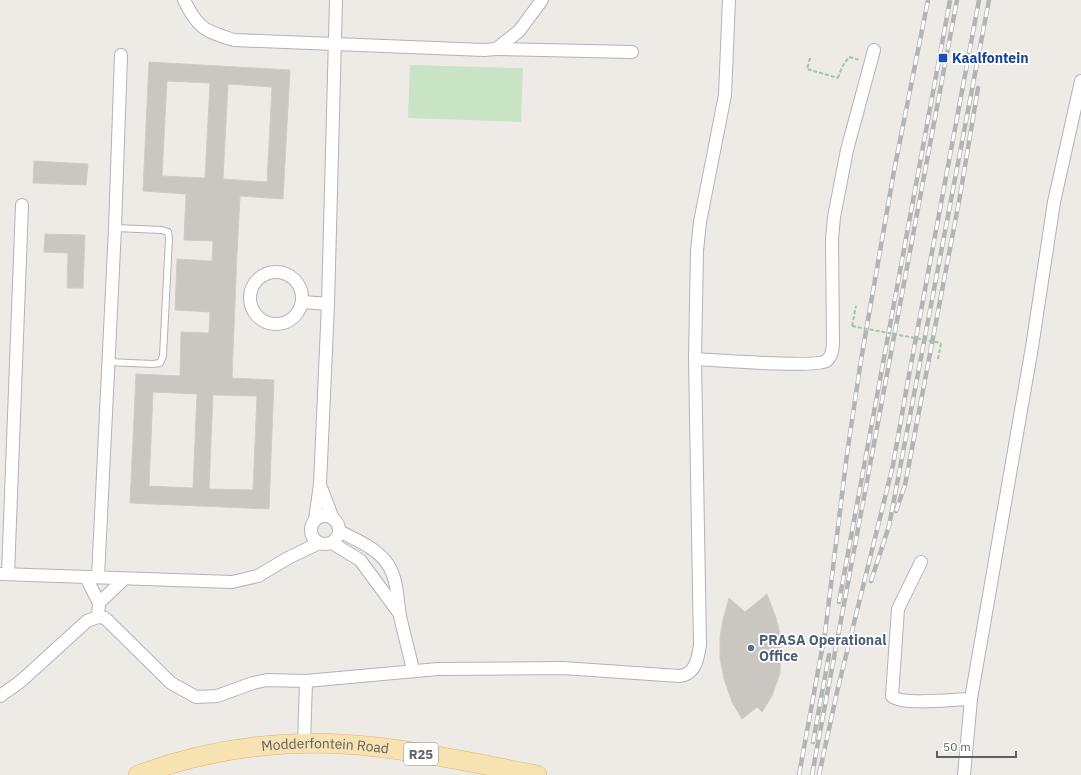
<svg xmlns="http://www.w3.org/2000/svg" width="1081" height="775" font-family="'IBM Plex Sans',sans-serif">
	<rect width="100%" height="100%" fill="#eeebe6"/>
	<polygon fill="#c9e3c5" points="410,65 523,68 521,122 408,118"/>
	<g fill="#cac6c2" stroke="#d2ccc5" fill-rule="evenodd">
		<path d="M149,62L290,70L283,199L240,196L237,253L232,378L274,380L269,509L130,503L136,374L180,376L181,332L209,333L210,312L175,310L177,259L212,261L213,241L184,240L186,194L143,191ZM167,81L210,83L205,178L162,176ZM228,84L272,87L267,182L223,179ZM153,392L197,394L193,488L149,486ZM213,395L257,396L253,490L209,489Z"/>
		<polygon points="34,161 88,164 86,185 33,183"/>
		<polygon points="45,234 85,235 83,288 67,288 68,253 44,252"/>
		<polygon points="767,594 776,618 781,638 780,673 772,696 762,712 757,707 742,719 732,702 724,679 720,658 720,637 723,620 729,598 745,612"/>
	</g>
	<g fill="none" stroke-linecap="round" stroke-linejoin="round">
		<g stroke="#b1b3b6" stroke-width="8">
			<polyline id="lane" points="108,362 153,364 160,363 163,356 169,238 168,232 162,230 115,228"/>
		</g>
		<g stroke="#b1b3b6" stroke-width="14">
			<g id="street">
				<path d="M184,0C198,29 205,31 234,40L484,50L496,49L519,31L542,0"/>
				<polyline points="496,49 632,52"/>
				<circle cx="276" cy="298" r="26"/>
				<polyline points="303,302 328,304"/>
				<path d="M695,359C716,360 814,368 826,361C832,357 833,348 833,341L832,239L834,217L847,150L874,50"/>
				<polyline points="320,485 333,519"/>
				<circle cx="325" cy="530" r="14"/>
				<polyline points="315,520 320,484 328,304 336,0"/>
				<path d="M339,531C356,540 375,547 387,563C398,579 397,599 400,616C404,634 409,652 413,670"/>
				<polyline points="332,543 360,560 399,613"/>
				<path d="M921,562L898,609L892,696C901,706 957,699 971,699"/>
				<polyline points="1,574 232,582 258,576 288,558 319,543"/>
				<polyline points="8,574 22,205"/>
				<polyline points="86,577 99,603 98,617"/>
				<polyline points="98,577 115,228 121,55"/>
				<polyline points="99,603 124,579"/>
				<path d="M0,696L21,681L87,621L98,617L105,618L171,683L196,697L217,696L253,683L267,680L306,681L438,669L563,668L679,676C695,675 698,659 700,645L695,359L697,251L700,222L725,95L729,0"/>
				<polyline points="304,743 306,681"/>
				<polyline points="964,775 971,699 1032,347 1054,202 1081,81"/>
			</g>
		</g>
		<g stroke="#e3b26a" stroke-width="20">
			<g id="primary">
				<path id="s1" d="M138,775C213,747 296,737 376,747C430,753 484,765 537,775"/>
			</g>
		</g>
		<g stroke="#a0c5a6" stroke-width="2" stroke-dasharray="4 2" stroke-linecap="butt">
			<polyline points="810,58 807,69 838,78"/>
			<polyline points="838,78 842,67 849,57 860,60"/>
			<polyline points="852,326 856,306"/>
			<polyline points="938,359 941,343"/>
		</g>
		<use href="#lane" stroke="#fff" stroke-width="6"/>
		<use href="#street" stroke="#fff" stroke-width="12"/>
		<use href="#primary" stroke="#f7e3b2" stroke-width="19"/>
		<g stroke="#b3b4b4" stroke-width="4.5">
			<g id="rail">
				<polyline points="896,511 905,485 960,196 978,88"/>
				<polyline points="871,581 889,526 989,0"/>
				<polyline points="839,602 950,0"/>
				<polyline points="813,742 829,655"/>
				<polyline points="799,775 825,633 847,454 861,360 894,171 928,0"/>
				<polyline points="812,775 957,0"/>
				<polyline points="819,775 837,692 893,465 907,386 979,0"/>
			</g>
		</g>
		<use href="#rail" stroke="#fff" stroke-width="3" stroke-dasharray="9" stroke-linecap="butt"/>
		<polyline stroke="#a0c5a6" stroke-width="2" stroke-dasharray="4 2" stroke-linecap="butt" points="852,326 941,343"/>
	</g>
	<rect fill="#1a4fb4" stroke="#fff" stroke-width="1.5" x="938" y="53" width="10" height="10" rx="2"/>
	<circle fill="#5c6f8a" stroke="#fff" stroke-width="1.5" cx="751" cy="648" r="4"/>
	<g text-anchor="middle" stroke-width="3.5" stroke-linejoin="round" paint-order="stroke">
		<rect fill="#fff" stroke="#8e9092" stroke-width="1" x="404" y="743" width="34" height="22" rx="3"/>
		<g font-size="13" font-weight="bold" fill="#5d6164">
			<text x="421" y="759">R25</text>
		</g>
		<g font-size="14" font-weight="bold" fill="#164399" stroke="#fff" text-anchor="start">
			<text x="952" y="63">Kaalfontein</text>
		</g>
		<g font-size="14" font-weight="bold" fill="#4e5e75" stroke="#fff" text-anchor="start">
			<text x="759" y="645">PRASA Operational<tspan x="759" dy="16">Office</tspan></text>
		</g>
		<g font-size="14" fill="#5d6164" stroke="#fff">
			<text dy="5" stroke="none"><textPath href="#s1" startOffset="191">Modderfontein Road</textPath></text>
		</g>
	</g>
	<path d="M937 751v6h79v-6" fill="none" stroke="#5d6164" stroke-width="2"/>
	<text x="943" y="751" font-size="12" fill="#5d6164" stroke="#ffffff" stroke-width="3" paint-order="stroke">50 m</text>
</svg>
